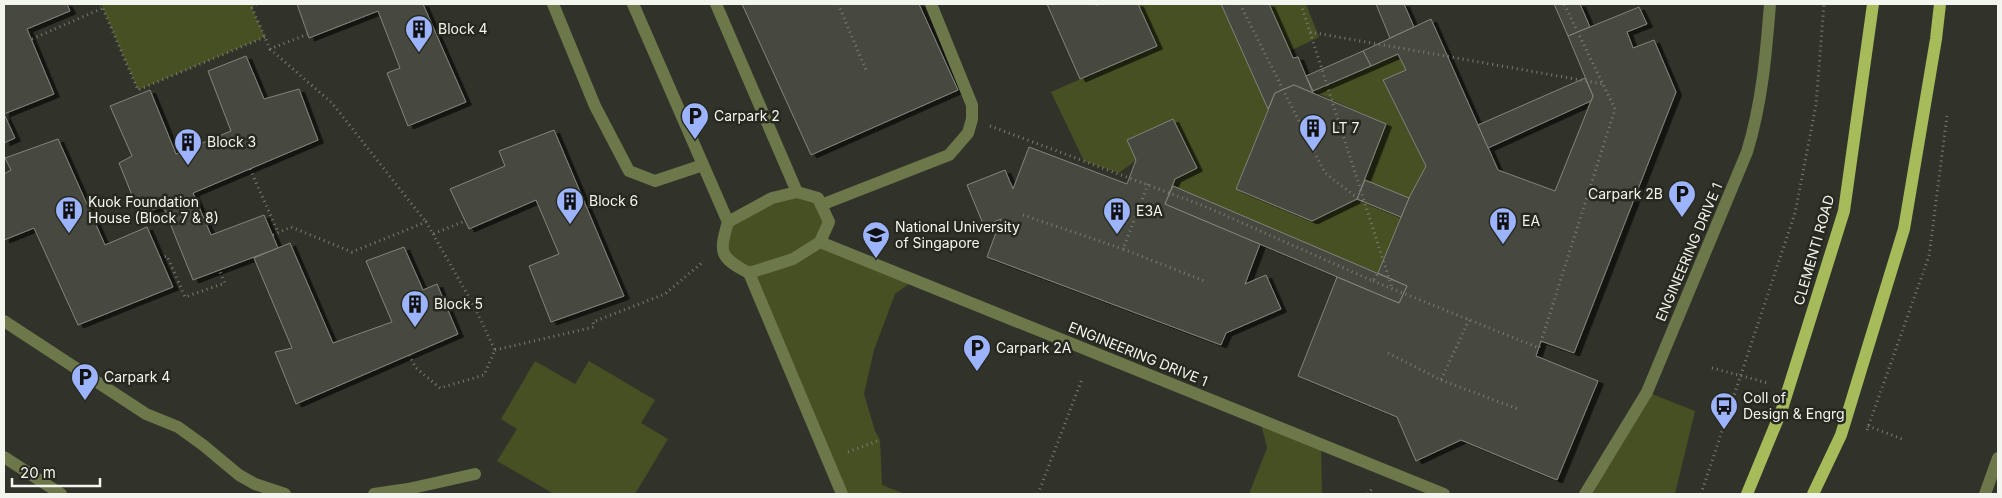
<svg xmlns="http://www.w3.org/2000/svg" width="2002" height="498" font-family="Inter,sans-serif">
	<defs>
		<filter id="shadow"><feDropShadow dx="5.5" dy="3" stdDeviation="0" flood-color="#0009"/></filter>
	</defs>
	<rect width="100%" height="100%" fill="#31332b"/>
	<g fill="#465023">
		<polygon points="101,4 256,4 252,8 265,37 138,90"/>
		<polygon points="1138,4 1221,4 1268,109 1236,189 1312,221 1357,199 1401,217 1378,273 1170,193 1175,179 1197,168 1173,119 1127,140 1136,160 1119,173 1084,161 1051,92 1156,46"/>
		<polygon points="1269,4 1306,4 1319,37 1290,51"/>
		<polygon points="1398,54 1406,70 1383,81 1426,166 1409,198 1365,180 1386,124 1313,91"/>
		<polygon points="772,198 818,198 829,222 820,242 914,280 895,294 874,350 864,394 875,431 880,440 882,485 905,494 842,494 749,273 728,262 728,222"/>
		<polygon points="535,361 575,384 589,361 655,400 641,423 668,439 635,494 554,494 497,461 517,429 501,419"/>
		<polygon points="1647,392 1695,411 1675,494 1585,494"/>
		<polygon points="1260,419 1321,444 1322,494 1249,494 1267,448"/>
	</g>
	<g fill="#46493f" stroke="#82857b" filter="url(#shadow)">
		<polygon points="4,4 67,4 70,11 27,29 54,94 4,114"/>
		<polygon points="297,4 423,4 466,102 408,126 387,73 400,68 378,11 309,38"/>
		<polygon points="742,4 919,4 958,90 811,155"/>
		<polygon points="1047,4 1138,4 1157,46 1080,79"/>
		<polygon points="1221,4 1269,4 1293,58 1298,57 1313,93 1294,85 1275,93 1268,109"/>
		<polygon points="1376,4 1404,4 1414,27 1390,38"/>
		<polygon points="1554,4 1580,4 1590,27 1568,36"/>
		<polygon points="1639,7 1647,24 1627,32 1633,48 1654,40 1676,92 1574,353 1541,341 1536,356 1598,381 1557,480 1461,440 1416,461 1397,417 1298,376 1337,277 1399,303 1407,286 1378,273 1409,198 1426,166 1383,80 1406,70 1398,54 1371,66 1363,51 1431,19 1498,170 1555,191 1593,96 1568,36"/>
		<polygon points="1363,51 1371,66 1313,91 1306,76"/>
		<polygon points="246,56 264,99 299,89 318,140 193,193 211,235 264,215 278,248 193,280 163,206 140,215 119,163 132,156 110,106 150,90 176,154 231,131 208,71"/>
		<polygon points="1585,78 1593,96 1591,101 1488,148 1478,125"/>
		<polygon points="1294,85 1386,124 1357,199 1312,221 1236,189 1275,93"/>
		<polygon points="4,114 15,138 4,143"/>
		<polygon points="1173,119 1197,168 1175,179 1165,204 1260,244 1245,284 1266,275 1281,309 1226,333 1221,345 987,257 1001,219 984,226 967,185 1005,170 1013,189 1029,147 1127,184 1136,160 1127,140"/>
		<polygon points="554,130 624,296 551,322 529,266 559,254 536,200 469,229 450,189 505,166 499,151"/>
		<polygon points="58,139 105,245 147,227 173,287 78,325 34,228 4,240 4,174 11,170 5,158"/>
		<polygon points="1365,180 1409,198 1401,217 1357,199"/>
		<polygon points="1173,186 1407,286 1399,303 1165,204"/>
		<polygon points="290,243 333,343 392,322 366,261 404,247 423,290 437,284 458,334 296,404 275,352 292,348 254,258"/>
	</g>
	<g fill="none" stroke-linecap="round" stroke-linejoin="round">
		<g stroke="#7a7c75" stroke-width="3" stroke-dasharray="1 4" stroke-linecap="butt">
			<polyline points="101,4 138,90 265,37"/>
			<polyline points="256,4 252,8 270,49 308,34"/>
			<polyline points="838,4 866,70"/>
			<polyline points="1093,4 1094,6 1099,4"/>
			<polyline points="1240,4 1325,173 1364,203"/>
			<polyline points="1301,4 1392,288"/>
			<polyline points="1310,32 1603,84"/>
			<polyline points="32,39 103,8"/>
			<polyline points="270,49 332,103 426,222"/>
			<polyline points="990,126 1204,206 1373,281 1378,273"/>
			<polyline points="250,169 278,232"/>
			<polyline points="1148,184 1123,249 1207,282"/>
			<polyline points="1023,215 1123,249"/>
			<polyline points="273,235 291,227 352,252 426,222 433,234 465,221"/>
			<polyline points="160,258 167,256 185,297 225,283 219,270"/>
			<polyline points="1373,281 1539,348 1615,109 1564,4"/>
			<polyline points="495,350 594,327 593,322 665,294 704,261"/>
			<polyline points="1388,353 1441,380 1469,320"/>
			<polyline points="409,355 416,368 440,388 484,375 495,350 474,306 433,234"/>
			<polyline points="1712,368 1768,383"/>
			<polyline points="1441,380 1518,409"/>
			<polyline points="1868,426 1902,439"/>
			<polyline points="1867,430 1929,256 1947,116"/>
			<polyline points="848,452 880,440"/>
			<polyline points="1038,494 1082,379"/>
			<polyline points="1367,494 1373,488"/>
			<polyline points="1701,494 1795,213 1816,105 1824,4"/>
		</g>
		<g stroke="#6c774a" stroke-width="12">
			<polyline points="553,4 595,106 629,171 655,181 703,165"/>
			<polyline points="633,4 728,222"/>
			<polyline points="716,4 797,192"/>
			<path d="M797,192L818,198L829,222L820,242L793,259L749,273C719,257 719,253 728,222L772,198Z"/>
			<polyline points="821,205 949,155 968,133 972,119 972,105 931,4"/>
			<polyline points="820,242 1444,494"/>
			<polyline points="749,273 842,494"/>
			<polyline points="4,321 146,414 178,427 203,445 239,475 255,484 285,494"/>
			<polyline points="374,494 408,489 475,474"/>
			<path d="M1585,494L1647,392L1747,152C1762,103 1766,55 1770,4"/>
			<polyline points="1985,494 1998,458"/>
		</g>
		<polyline stroke="#6c774a" stroke-width="12" points="4,457 61,494"/>
		<g stroke="#a6bb5a" stroke-width="12">
			<polyline points="1747,494 1782,409 1844,211 1873,4"/>
			<polyline points="1813,494 1841,435 1904,229 1936,39 1940,4"/>
		</g>
	</g>
	<defs>
		<g id="building-pin" transform="scale(1.4375)"><path d="M0 17L-7.5 6A9.5 9.5 0 1 1 7.5 6Z" fill="#9cb4fd" stroke="#272921"/><path d="M-4-6H4V6H1V3H-1V6H-4ZM-2.5-4.3h1.7v1.8h-1.7ZM.8-4.3h1.7v1.8H.8ZM-2.5-1h1.7V.8h-1.7ZM.8-1h1.7V.8H.8Z" fill="#111"/></g>
		<g id="parking-pin" transform="scale(1.4375)"><path d="M0 17L-7.5 6A9.5 9.5 0 1 1 7.5 6Z" fill="#9cb4fd" stroke="#272921"/><path d="M-3.5-5.5H1a3.5 3.5 0 0 1 0 7H-1V5.5H-3.5ZM-1-3.4V-.6H.8a1.4 1.4 0 0 0 0-2.8Z" fill="#111"/></g>
		<g id="university-pin" transform="scale(1.4375)"><path d="M0 17L-7.5 6A9.5 9.5 0 1 1 7.5 6Z" fill="#9cb4fd" stroke="#272921"/><path d="M0-5L7-2L0 1L-7-2ZM-4 1L0 2.5L4 1V4Q0 6-4 4Z" fill="#111"/></g>
		<g id="bus-pin" transform="scale(1.4375)"><path d="M0 17L-7.5 6A9.5 9.5 0 1 1 7.5 6Z" fill="#9cb4fd" stroke="#272921"/><path d="M-5-6H5V4H4V6H2V4H-2V6H-4V4H-5ZM-3.5-4V0h7V-4ZM-3.5 1.2v1.5H-2V1.2ZM2 1.2v1.5H3.5V1.2Z" fill="#111"/></g>
	</defs>
	<g fill-rule="evenodd">
		<use href="#building-pin" x="419" y="29"/>
		<use href="#parking-pin" x="695" y="116"/>
		<use href="#building-pin" x="1313" y="128"/>
		<use href="#building-pin" x="188" y="142"/>
		<use href="#parking-pin" x="1682" y="194"/>
		<use href="#building-pin" x="570" y="201"/>
		<use href="#building-pin" x="69" y="210"/>
		<use href="#building-pin" x="1117" y="211"/>
		<use href="#building-pin" x="1503" y="221"/>
		<use href="#university-pin" x="876" y="235"/>
		<use href="#building-pin" x="415" y="304"/>
		<use href="#parking-pin" x="977" y="348"/>
		<use href="#parking-pin" x="85" y="377"/>
		<use href="#bus-pin" x="1724" y="406"/>
	</g>
	<g text-anchor="middle" stroke-width="5" stroke-linejoin="round" paint-order="stroke">
		<g font-size="14" fill="#f3f5ef" stroke="#272921" text-anchor="start">
			<text x="438" y="34">Block 4</text>
			<text x="714" y="121">Carpark 2</text>
			<text x="1332" y="133">LT 7</text>
			<text x="207" y="147">Block 3</text>
			<text x="1663" y="199" text-anchor="end">Carpark 2B</text>
			<text x="589" y="206">Block 6</text>
			<text x="88" y="207">Kuok Foundation<tspan x="88" dy="16">House (Block 7 &amp; 8)</tspan></text>
			<text x="1136" y="216">E3A</text>
			<text x="1522" y="226">EA</text>
			<text x="895" y="232">National University<tspan x="895" dy="16">of Singapore</tspan></text>
			<text x="434" y="309">Block 5</text>
			<text x="996" y="353">Carpark 2A</text>
			<text x="104" y="382">Carpark 4</text>
			<text x="1743" y="403">Coll of<tspan x="1743" dy="16">Design &amp; Engrg</tspan></text>
		</g>
		<g font-size="14" fill="#f3f5ef" stroke="#272921">
			<text transform="translate(1814 250) rotate(-74)" y="5">CLEMENTI ROAD</text>
			<text transform="translate(1689 252) rotate(-67)" y="5">ENGINEERING DRIVE 1</text>
			<text transform="translate(1138 354) rotate(22)" y="5">ENGINEERING DRIVE 1</text>
		</g>
	</g>
	<rect width="2002" height="498" fill="none" stroke="#f3f5ef" stroke-width="10"/>
	<path d="M12 478v8h88v-8" fill="none" stroke="#f3f5ef" stroke-width="2.5"/>
	<text x="20" y="478" font-size="15" fill="#f3f5ef" stroke="#272921" stroke-width="4" paint-order="stroke">20 m</text>
</svg>
